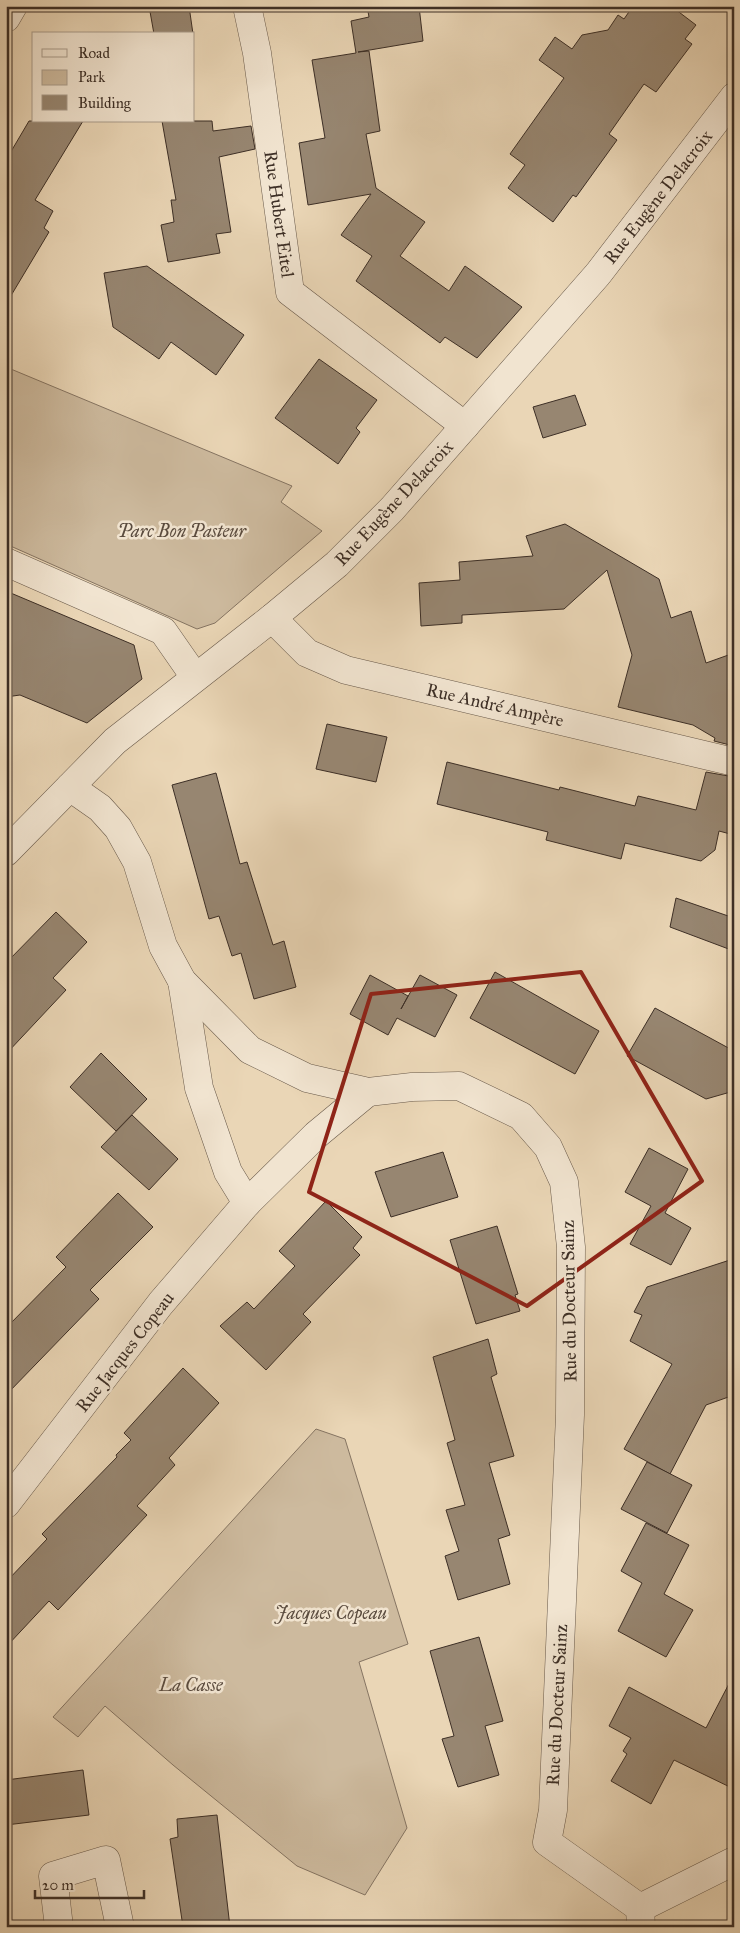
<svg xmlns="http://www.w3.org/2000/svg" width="740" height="1933" font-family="'IM FELL Great Primer',serif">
	<rect width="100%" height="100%" fill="#ead6b6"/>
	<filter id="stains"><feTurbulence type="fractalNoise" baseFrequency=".004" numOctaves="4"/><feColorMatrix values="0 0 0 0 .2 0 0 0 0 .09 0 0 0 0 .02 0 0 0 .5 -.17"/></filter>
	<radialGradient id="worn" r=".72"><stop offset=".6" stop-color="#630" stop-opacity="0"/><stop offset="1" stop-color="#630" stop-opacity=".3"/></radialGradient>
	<g fill="#cdba9e" stroke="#857462">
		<polygon points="6,367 292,486 281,502 322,531 215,623 197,629 6,544"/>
		<polygon points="316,1429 345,1439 408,1644 359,1662 407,1828 365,1895 297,1866 173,1765 105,1706 78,1737 53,1717"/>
	</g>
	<g fill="#978671" stroke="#3d2f26">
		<polygon points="149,6 189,6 193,34 154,34"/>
		<polygon points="367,6 419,6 423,41 358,52 369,51 380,131 366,134 376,188 425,222 400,256 449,291 465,266 522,307 477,358 445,337 440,343 356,281 372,256 341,235 371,194 308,205 299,143 325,138 312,60 356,53 351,21 369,17"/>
		<polygon points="633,6 671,6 696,25 685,39 692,44 656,92 644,84 609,134 617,140 576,197 573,195 553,222 508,188 525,165 510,154 564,78 539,60 555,37 572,49 582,35 608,30 618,15 624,19"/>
		<polygon points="29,121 83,121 35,200 53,211 44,228 49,232 6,304 6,160"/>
		<polygon points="162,121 212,121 213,131 251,126 255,149 219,157 231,232 216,234 220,253 168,262 161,225 174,222 171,200 176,200"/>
		<polygon points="147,266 244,335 216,375 171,342 159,359 113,327 104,273"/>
		<polygon points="319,359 377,400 356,428 360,432 338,464 275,418"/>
		<polygon points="575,395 586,425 543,438 533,407"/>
		<polygon points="565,524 659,579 671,618 691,611 706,663 734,653 734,746 714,741 715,738 693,725 618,707 632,655 607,570 564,609 462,615 462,623 421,626 419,583 460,580 459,562 533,556 526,536"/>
		<polygon points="6,591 134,645 142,679 87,723 20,695 6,697"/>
		<polygon points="327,724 387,737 376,782 316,769"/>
		<polygon points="447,762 559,790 560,787 635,806 638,796 696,810 706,772 734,777 734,835 719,831 715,850 701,861 625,843 621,859 546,840 548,832 437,804"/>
		<polygon points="216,773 240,864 247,862 273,945 284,941 296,987 254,999 241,953 232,956 219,916 209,919 172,785"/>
		<polygon points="676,898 734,918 734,951 670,927"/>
		<polygon points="56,912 87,942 53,978 66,990 6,1054 6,963"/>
		<polygon points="495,972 599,1031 575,1074 470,1018"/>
		<polygon points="370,975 408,996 401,1009 420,975 457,995 435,1037 397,1018 388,1035 350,1014"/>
		<polygon points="655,1008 734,1051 734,1091 706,1099 627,1056"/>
		<polygon points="101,1053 147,1099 116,1131 70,1087"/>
		<polygon points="132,1115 178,1159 149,1190 101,1147"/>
		<polygon points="649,1148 688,1169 665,1213 691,1228 671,1265 630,1244 651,1206 625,1192"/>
		<polygon points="443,1152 458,1197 391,1217 375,1172"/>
		<polygon points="118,1193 153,1227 90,1290 99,1299 6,1395 6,1328 66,1267 56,1257"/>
		<polygon points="326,1201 362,1237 353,1248 360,1255 303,1314 311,1322 266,1370 220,1326 247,1302 254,1309 295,1266 279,1251"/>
		<polygon points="497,1226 518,1294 515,1295 520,1311 476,1324 450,1240"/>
		<polygon points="733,1259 734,1395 706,1405 670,1474 624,1449 672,1364 630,1341 642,1315 634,1312 647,1287"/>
		<polygon points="488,1339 497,1374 491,1377 514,1456 489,1463 510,1535 498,1539 510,1584 458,1600 445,1556 459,1551 446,1510 465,1505 447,1443 455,1440 433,1357"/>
		<polygon points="183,1368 219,1403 169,1458 175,1465 137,1506 147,1515 58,1610 49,1601 6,1647 6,1582 47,1539 42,1534 117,1457 116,1455 131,1440 124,1433"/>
		<polygon points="647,1462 692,1485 667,1533 621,1509"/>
		<polygon points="646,1523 689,1545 664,1594 693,1610 666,1657 618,1631 642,1583 621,1571"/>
		<polygon points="479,1637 503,1721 485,1726 499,1775 458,1787 442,1739 454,1736 430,1651"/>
		<polygon points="734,1674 734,1789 674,1760 651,1804 611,1781 627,1754 623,1751 631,1738 609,1726 629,1687 706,1728"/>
		<polygon points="83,1770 89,1815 6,1825 6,1780"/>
		<polygon points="217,1815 230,1927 183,1927 170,1839 178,1837 177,1819"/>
	</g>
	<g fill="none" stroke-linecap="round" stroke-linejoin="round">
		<g stroke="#68594a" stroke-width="29">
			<g id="minor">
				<polyline points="247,6 257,53 290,292 465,426"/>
				<polyline points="6,18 13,6"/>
				<polyline points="6,562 163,631 195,677"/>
				<polyline points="272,618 307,653 346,670 734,762"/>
				<polyline points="70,787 100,808 118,828 137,862 163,946 182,981 250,1050 307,1078 368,1092 412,1087 459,1086 521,1116 548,1147 564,1182 571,1247 570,1415 553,1810 547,1842 640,1908 641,1927"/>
				<polyline points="6,852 115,741 272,618 337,564 392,509 598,274 734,97"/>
				<polyline points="182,981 199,1088 228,1172 247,1203"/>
				<polyline points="6,1504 161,1303 247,1203 316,1135 368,1092"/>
				<polyline points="640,1908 734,1861"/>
				<polyline points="59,1927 53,1876 106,1860 120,1927"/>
			</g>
		</g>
		<use href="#minor" stroke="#f1e4d0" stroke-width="28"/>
	</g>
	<path fill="none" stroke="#8f2418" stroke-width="4" stroke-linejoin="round" d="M581,972L702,1181L527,1306L309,1192L371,994Z"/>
	<g text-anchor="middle" stroke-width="5" stroke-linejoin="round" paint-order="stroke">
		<g font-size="18" fill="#3d2f26" stroke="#f1e4d0">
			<text transform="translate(658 197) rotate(-52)" y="6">Rue Eugène Delacroix</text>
			<text transform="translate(279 214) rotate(82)" y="6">Rue Hubert Eitel</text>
			<text transform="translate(394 503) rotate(-47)" y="6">Rue Eugène Delacroix</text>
			<text transform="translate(495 705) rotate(13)" y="6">Rue André Ampère</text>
			<text transform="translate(569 1301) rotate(-91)" y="6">Rue du Docteur Sainz</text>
			<text transform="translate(125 1352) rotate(-52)" y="6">Rue Jacques Copeau</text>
			<text transform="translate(557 1705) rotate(-87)" y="6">Rue du Docteur Sainz</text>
		</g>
		<g font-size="18" font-style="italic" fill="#5a4b3e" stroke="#f1e4d0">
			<text x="182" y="537">Parc Bon Pasteur</text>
			<text x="331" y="1619">Jacques Copeau</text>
			<text x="191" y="1691">La Casse</text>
		</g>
	</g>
	<rect width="740" height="1933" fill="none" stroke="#ead6b6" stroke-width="25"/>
	<rect x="8" y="8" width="725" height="1918" fill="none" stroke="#3d2f26" stroke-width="2.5"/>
	<rect x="12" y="12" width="715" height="1908" fill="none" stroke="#3d2f26"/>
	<rect x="32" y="32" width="162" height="90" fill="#f1e4d0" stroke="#a99c8c"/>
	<rect x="42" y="49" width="25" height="8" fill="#f1e4d0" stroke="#a99c8c"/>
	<text x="78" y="58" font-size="15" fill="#3d2f26">Road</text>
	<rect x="42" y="70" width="25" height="15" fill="#cdba9e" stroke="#a99c8c"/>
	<text x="78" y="82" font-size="15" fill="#3d2f26">Park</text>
	<rect x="42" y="95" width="25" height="15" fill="#978671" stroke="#a99c8c"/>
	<text x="78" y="108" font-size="15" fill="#3d2f26">Building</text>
	<path d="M35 1890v8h109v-8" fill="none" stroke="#3d2f26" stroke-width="2.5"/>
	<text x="42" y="1890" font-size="15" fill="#3d2f26" stroke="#f1e4d0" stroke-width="4" paint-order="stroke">20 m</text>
	<rect width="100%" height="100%" filter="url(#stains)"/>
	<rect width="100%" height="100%" fill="url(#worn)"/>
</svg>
